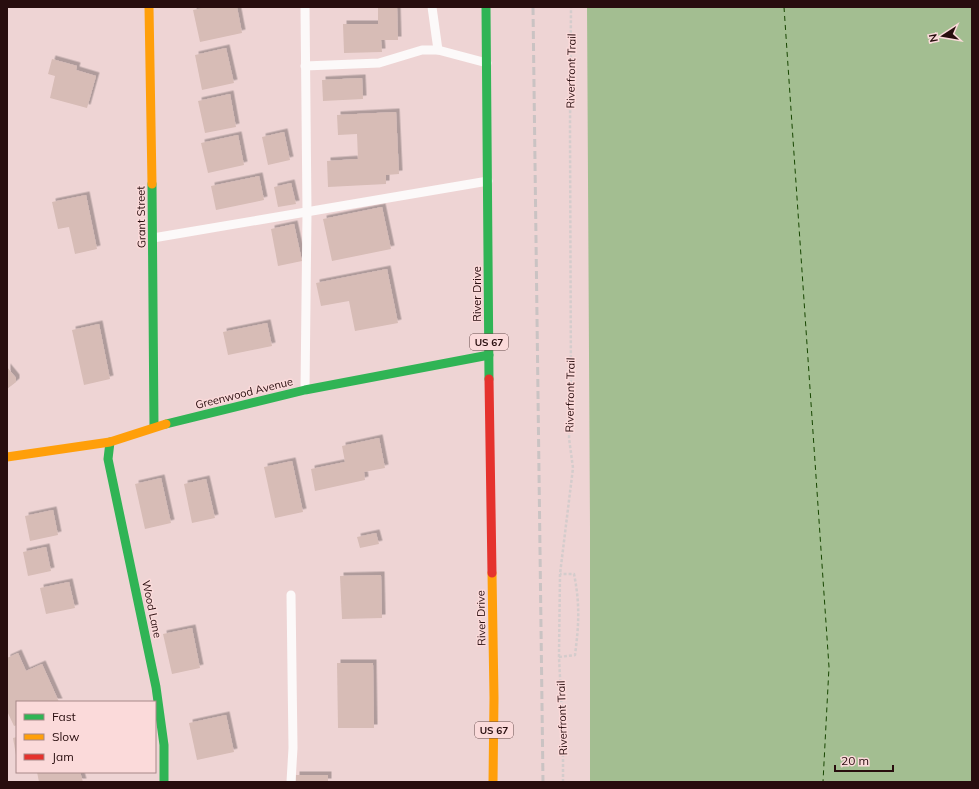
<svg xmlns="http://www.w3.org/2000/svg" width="979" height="789" font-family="Mulish,sans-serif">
	<defs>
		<filter id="shadow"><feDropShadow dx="3.5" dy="-3.5" stdDeviation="0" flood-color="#0004"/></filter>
	</defs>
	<rect width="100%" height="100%" fill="#eed4d4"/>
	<polygon fill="#a3be91" points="587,7 972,7 972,782 590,782 590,526"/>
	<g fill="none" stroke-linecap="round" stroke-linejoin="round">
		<polyline stroke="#174601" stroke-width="1" stroke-dasharray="5 4" stroke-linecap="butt" points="784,7 829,667 823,782"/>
	</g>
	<g fill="#d7bcb6" filter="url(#shadow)">
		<polygon points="208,7 237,7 242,33 200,42 193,10"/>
		<polygon points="378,7 397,7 398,40 381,40 382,52 344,53 343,24 378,24"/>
		<polygon points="226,48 234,83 202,90 195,55"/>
		<polygon points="52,59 77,66 76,70 96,76 87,108 50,98 55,76 48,74"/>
		<polygon points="362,78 363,99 323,101 322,80"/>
		<polygon points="230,94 236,127 205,133 198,101"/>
		<polygon points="396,112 399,174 386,175 386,184 328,187 327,161 358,159 357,134 338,135 337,115"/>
		<polygon points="284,132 290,160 268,165 262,137"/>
		<polygon points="238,135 244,165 208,173 201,143"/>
		<polygon points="259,176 264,200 216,210 211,186"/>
		<polygon points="291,183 296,204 278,207 274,187"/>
		<polygon points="86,195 97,249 75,254 69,227 58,229 52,202"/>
		<polygon points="382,207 391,249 332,261 323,219"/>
		<polygon points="294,224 302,261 278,266 271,229"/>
		<polygon points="387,269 398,323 355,331 349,301 321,306 316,283"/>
		<polygon points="267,323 272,346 228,355 223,332"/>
		<polygon points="99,324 110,379 84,385 72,330"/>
		<polygon points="7,367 16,378 16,382 7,389"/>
		<polygon points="379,438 385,468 364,472 365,480 315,491 311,469 345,462 342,446"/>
		<polygon points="292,461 303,512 275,518 264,467"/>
		<polygon points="161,478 171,523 145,529 135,484"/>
		<polygon points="206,479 215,518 192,523 184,484"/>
		<polygon points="53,510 58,535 30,541 25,516"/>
		<polygon points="376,533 379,544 360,548 357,537"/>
		<polygon points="46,547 51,571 28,576 23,552"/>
		<polygon points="381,575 382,618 342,619 340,576"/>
		<polygon points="69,582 75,608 46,614 40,588"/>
		<polygon points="192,628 200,668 172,674 163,634"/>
		<polygon points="18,653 26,671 42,664 59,702 17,702 17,725 14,726 7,711 7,658"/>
		<polygon points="337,663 373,663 374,728 338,728"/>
		<polygon points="226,715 234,752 197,760 189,723"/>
		<polygon points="17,737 17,755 16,755 13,738"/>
		<polygon points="37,772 80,772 83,782 39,782"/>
		<rect x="296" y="775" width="32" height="7"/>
	</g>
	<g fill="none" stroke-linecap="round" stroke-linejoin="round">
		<g stroke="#d4cccc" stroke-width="2.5" stroke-dasharray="3 2" stroke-linecap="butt">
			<path d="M559,657L575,655C579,624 580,604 574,574H560"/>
			<polyline points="563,782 563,737 559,657 560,574 573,468 569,438 571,393 570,126 571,7"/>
		</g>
		<g stroke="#fcf9f9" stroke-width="9">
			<polyline points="305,7 307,212 305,390"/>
			<polyline points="432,7 438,50"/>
			<polyline points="305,66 379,63 422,50 438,50 487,63"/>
			<polyline points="153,238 488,181"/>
			<polyline points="291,595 293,748 291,782"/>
		</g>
		<g stroke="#30b455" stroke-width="9">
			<polyline points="486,7 489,379"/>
			<polyline points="152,184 154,427"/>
			<polyline points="166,424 305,390 489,355"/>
			<polyline points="110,442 108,459 156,687 164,745 164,782"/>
		</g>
		<g stroke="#ff9f0a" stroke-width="9">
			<polyline points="149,7 152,184"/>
			<polyline points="7,457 110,442 166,424"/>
			<polyline points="492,573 494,698 493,782"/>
		</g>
		<polyline stroke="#e5322d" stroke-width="9" points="489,379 492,573"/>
		<polyline stroke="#cac3c3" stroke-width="3" stroke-dasharray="8 4" stroke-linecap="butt" points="533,7 543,782"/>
	</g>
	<g text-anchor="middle" stroke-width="3" stroke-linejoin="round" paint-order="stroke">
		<g fill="#fbdada" stroke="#674a4b" stroke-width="1">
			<rect x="470" y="334" width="38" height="16" rx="3"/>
			<rect x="475" y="722" width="38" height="16" rx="3"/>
		</g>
		<g font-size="10" font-weight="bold" fill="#280d0e">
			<text x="489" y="346">US 67</text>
			<text x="494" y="734">US 67</text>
		</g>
		<g font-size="11" fill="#280d0e" stroke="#fbdada">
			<text transform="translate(571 71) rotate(-89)" y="4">Riverfront Trail</text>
			<text transform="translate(141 217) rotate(-91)" y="4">Grant Street</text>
			<text transform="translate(477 294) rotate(-90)" y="4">River Drive</text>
			<text transform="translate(244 393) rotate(-14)" y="4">Greenwood Avenue</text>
			<text transform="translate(570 395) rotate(-89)" y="4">Riverfront Trail</text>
			<text transform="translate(152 609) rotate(78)" y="4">Wood Lane</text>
			<text transform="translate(481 618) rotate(-91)" y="4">River Drive</text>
			<text transform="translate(562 718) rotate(-92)" y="4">Riverfront Trail</text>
		</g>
	</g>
	<rect width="979" height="789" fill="none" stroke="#280d0e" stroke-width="16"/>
	<rect x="16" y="701" width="140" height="72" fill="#fbdada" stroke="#a78888"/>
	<rect x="24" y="714" width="20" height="6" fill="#30b455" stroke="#a78888"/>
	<text x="52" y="721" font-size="12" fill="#280d0e">Fast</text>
	<rect x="24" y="734" width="20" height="6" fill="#ff9f0a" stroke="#a78888"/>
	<text x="52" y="741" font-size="12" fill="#280d0e">Slow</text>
	<rect x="24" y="754" width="20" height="6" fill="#e5322d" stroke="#a78888"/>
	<text x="52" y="761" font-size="12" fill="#280d0e">Jam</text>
	<g transform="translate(943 36) rotate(258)" stroke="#fbdada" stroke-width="3" paint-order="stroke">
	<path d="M0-3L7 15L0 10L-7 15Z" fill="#280d0e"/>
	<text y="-6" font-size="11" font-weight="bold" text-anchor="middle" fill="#280d0e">N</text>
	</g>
	<path d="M835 765v6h58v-6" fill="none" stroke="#280d0e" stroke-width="2"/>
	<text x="841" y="765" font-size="12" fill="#280d0e" stroke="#fbdada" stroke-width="3" paint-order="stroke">20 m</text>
</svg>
